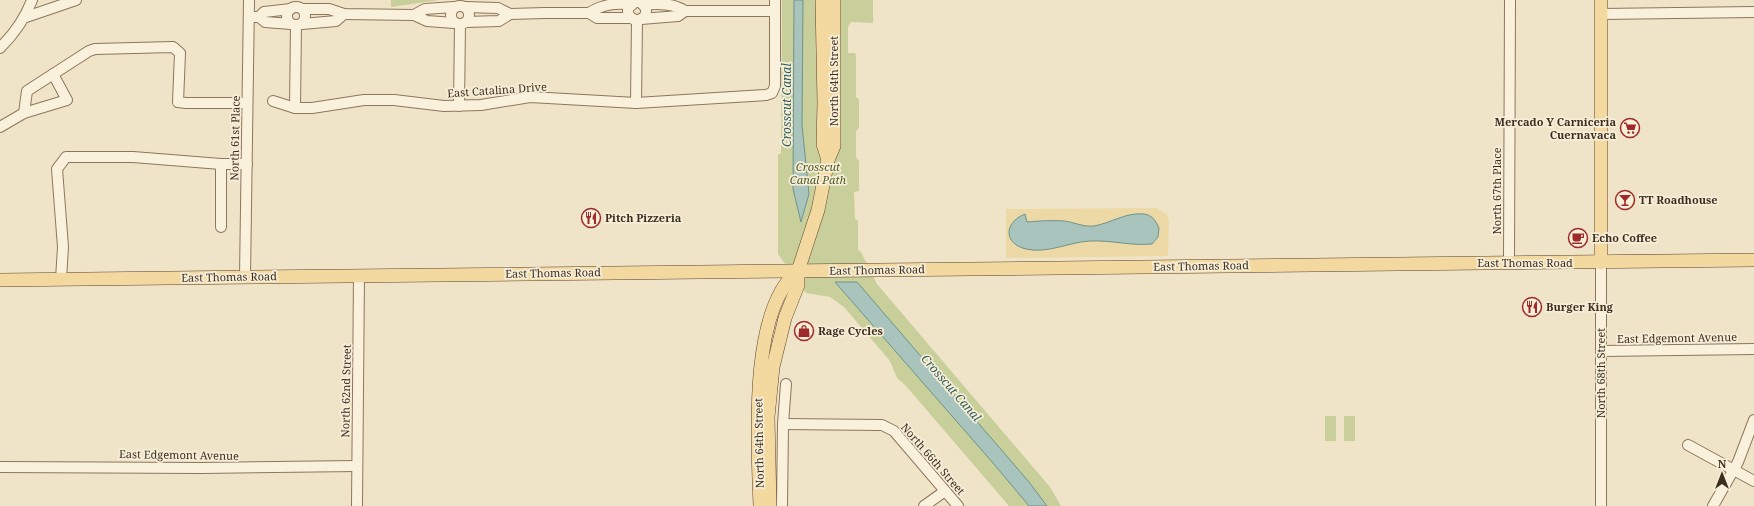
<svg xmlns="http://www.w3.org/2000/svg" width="1754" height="506" font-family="'Noto Serif',serif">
	<rect width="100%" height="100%" fill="#f0e4c8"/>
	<g fill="#c9cf9b">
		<polygon points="391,0 439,0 391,7"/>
		<polygon points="782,0 873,0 873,23 851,22 848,27 848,53 855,53 856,55 856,97 859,99 859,128 856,131 856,157 859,161 859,191 854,192 855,219 858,221 858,250 861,252 877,284 1050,487 1061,506 1009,506 906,386 897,378 890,361 844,307 830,297 806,293 778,254 778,155 781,153"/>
		<rect x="1325" y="416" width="11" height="25"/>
		<rect x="1344" y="416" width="11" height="25"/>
	</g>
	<polygon fill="#ecd9a5" points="1157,208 1167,215 1169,220 1168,256 1006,258 1006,209"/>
	<g fill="#a9c4bc" stroke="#6f938a">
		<polygon points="794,0 803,0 802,125 809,194 801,222 793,189"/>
		<path d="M1025,214L1027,222C1039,221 1051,220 1064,221C1074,222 1082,227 1094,226C1111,223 1126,212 1144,214C1152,215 1156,221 1159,228L1158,237L1152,244C1131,246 1111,240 1090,241C1069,242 1048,254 1026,249C1004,244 1003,223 1025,214Z"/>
		<polygon points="835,282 857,282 1029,482 1047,506 1029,506 993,463"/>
	</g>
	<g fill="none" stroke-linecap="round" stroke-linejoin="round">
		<g stroke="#8d765c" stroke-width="12">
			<g id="minor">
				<circle cx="637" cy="11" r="9"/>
				<path d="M643,5C657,3 673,3 685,11H775"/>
				<circle cx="460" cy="15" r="9"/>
				<circle cx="296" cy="16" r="9"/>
				<polyline points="465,7 498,8 510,14"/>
				<polyline points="303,9 329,9 344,14 414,15 427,21 454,23"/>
				<path d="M589,13C601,5 617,2 632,5"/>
				<polyline points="1601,14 1754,12"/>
				<polyline points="414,15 425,9 454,7"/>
				<polyline points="26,17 76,0"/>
				<polyline points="249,17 259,17 265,22 291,24"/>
				<polyline points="259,17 264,12 291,9"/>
				<polyline points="641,19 678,16 685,11"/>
				<polyline points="466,22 499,21 510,14 545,13 589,13 597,18 632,18"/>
				<polyline points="302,24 336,21 344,14"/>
				<path d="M0,48C14,34 25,19 32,0"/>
				<polyline points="273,101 295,108 312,108 364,100 394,100 444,106 481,105 530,97 636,103 766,95 772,93 775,86 775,0"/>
				<polyline points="636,103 637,20"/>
				<polyline points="459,106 460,24"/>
				<polyline points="295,108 296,25"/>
				<polyline points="24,113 67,100 53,74"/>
				<polyline points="0,127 24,113 27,91 89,51 95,49 173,47 180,53 178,102 186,103 247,103"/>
				<polyline points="221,164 247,164"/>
				<polyline points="1509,263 1510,0"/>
				<polyline points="245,277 249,0"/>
				<polyline points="61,279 63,247 57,169 66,157 133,157 221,164 221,227"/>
				<polyline points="1601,351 1754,349"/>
				<polyline points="783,424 882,425 894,431 958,506"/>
				<polyline points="1688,445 1754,481"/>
				<polyline points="0,467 201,468 357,466"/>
				<polyline points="357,506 359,275"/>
				<polyline points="782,506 783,424 786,384"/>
				<polyline points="924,506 945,491"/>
				<polyline points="1601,506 1601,263"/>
				<polyline points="1713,506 1738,462 1754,420"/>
			</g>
		</g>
		<g stroke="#5b4430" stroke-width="14">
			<g id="major">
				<polyline points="822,0 824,103 823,144 828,160"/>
				<polyline points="1601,0 1601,263"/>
				<polyline points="0,280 1754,260"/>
				<path d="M760,506C758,447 748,310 798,271"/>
				<polyline points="770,506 768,417 773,367 785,318 798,285 798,271 818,210 828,160 834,146 834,0"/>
			</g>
		</g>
		<use href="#minor" stroke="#faf1dc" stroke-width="10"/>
		<use href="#major" stroke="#f3d9a0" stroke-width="13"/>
	</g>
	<defs>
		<g id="supermarket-ring" transform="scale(1)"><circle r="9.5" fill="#f7eed8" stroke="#9e2a2b" stroke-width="1.5"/><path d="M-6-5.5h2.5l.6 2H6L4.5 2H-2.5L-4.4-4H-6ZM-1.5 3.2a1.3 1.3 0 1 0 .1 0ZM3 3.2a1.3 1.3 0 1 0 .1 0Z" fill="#9e2a2b"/></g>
		<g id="bar-ring" transform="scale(1)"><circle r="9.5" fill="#f7eed8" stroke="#9e2a2b" stroke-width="1.5"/><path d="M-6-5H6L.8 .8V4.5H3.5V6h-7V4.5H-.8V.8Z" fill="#9e2a2b"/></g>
		<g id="restaurant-ring" transform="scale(1)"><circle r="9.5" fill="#f7eed8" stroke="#9e2a2b" stroke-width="1.5"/><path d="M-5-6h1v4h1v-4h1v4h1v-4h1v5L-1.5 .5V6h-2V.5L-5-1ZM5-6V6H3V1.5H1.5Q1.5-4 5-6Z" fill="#9e2a2b"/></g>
		<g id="cafe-ring" transform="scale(1)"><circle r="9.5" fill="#f7eed8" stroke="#9e2a2b" stroke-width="1.5"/><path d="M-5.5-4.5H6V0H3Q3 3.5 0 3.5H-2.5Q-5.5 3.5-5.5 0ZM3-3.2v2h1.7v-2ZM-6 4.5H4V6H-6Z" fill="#9e2a2b"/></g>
		<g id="shop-ring" transform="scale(1)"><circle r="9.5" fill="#f7eed8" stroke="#9e2a2b" stroke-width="1.5"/><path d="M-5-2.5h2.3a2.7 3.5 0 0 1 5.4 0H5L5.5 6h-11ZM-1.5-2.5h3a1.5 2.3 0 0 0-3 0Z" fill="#9e2a2b"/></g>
	</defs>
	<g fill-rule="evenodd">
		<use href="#supermarket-ring" x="1630" y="128"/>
		<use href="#bar-ring" x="1625" y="200"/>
		<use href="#restaurant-ring" x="591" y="218"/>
		<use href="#cafe-ring" x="1578" y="238"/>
		<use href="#restaurant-ring" x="1532" y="307"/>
		<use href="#shop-ring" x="804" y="331"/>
	</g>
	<g text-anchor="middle" stroke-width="3.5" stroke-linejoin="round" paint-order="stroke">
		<g font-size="11" fill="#3d2e20" stroke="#f7eed8">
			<text transform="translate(834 81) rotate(-90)" y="4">North 64th Street</text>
			<text transform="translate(497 90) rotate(-4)" y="4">East Catalina Drive</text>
			<text transform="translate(235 138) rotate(-89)" y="4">North 61st Place</text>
			<text transform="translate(1497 191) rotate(-90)" y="4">North 67th Place</text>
			<text x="1525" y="267">East Thomas Road</text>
			<text transform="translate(1201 266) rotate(-1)" y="4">East Thomas Road</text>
			<text transform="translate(877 270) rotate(-1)" y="4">East Thomas Road</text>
			<text transform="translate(553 273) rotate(-1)" y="4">East Thomas Road</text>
			<text transform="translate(229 277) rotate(-1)" y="4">East Thomas Road</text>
			<text transform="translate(1677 338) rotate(-1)" y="4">East Edgemont Avenue</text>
			<text transform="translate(1601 373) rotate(-90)" y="4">North 68th Street</text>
			<text transform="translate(346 391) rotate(-89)" y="4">North 62nd Street</text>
			<text transform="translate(759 443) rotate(-91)" y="4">North 64th Street</text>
			<text transform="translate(179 455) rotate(1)" y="4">East Edgemont Avenue</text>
			<text transform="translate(933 459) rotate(49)" y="4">North 66th Street</text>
		</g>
		<g font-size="11" font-weight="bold" fill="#3d2e20" stroke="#f7eed8" text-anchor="start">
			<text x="1616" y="126" text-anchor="end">Mercado Y Carniceria<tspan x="1616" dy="13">Cuernavaca</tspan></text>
			<text x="1639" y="204">TT Roadhouse</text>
			<text x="605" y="222">Pitch Pizzeria</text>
			<text x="1592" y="242">Echo Coffee</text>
			<text x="1546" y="311">Burger King</text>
			<text x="818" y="335">Rage Cycles</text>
		</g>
		<g font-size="11" font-style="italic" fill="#4d5a26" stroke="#f7eed8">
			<text x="818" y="171">Crosscut<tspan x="818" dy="13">Canal Path</tspan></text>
		</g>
		<g font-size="12" font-style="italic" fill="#2f5d5a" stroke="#f7eed8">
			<text transform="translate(787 105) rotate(-90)" y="4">Crosscut Canal</text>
			<text transform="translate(951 388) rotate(49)" y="4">Crosscut Canal</text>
		</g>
	</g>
	<g transform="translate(1722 474)" stroke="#f7eed8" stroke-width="3" paint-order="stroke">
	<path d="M0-3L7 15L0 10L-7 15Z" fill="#3d2e20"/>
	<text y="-6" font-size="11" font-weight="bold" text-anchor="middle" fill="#3d2e20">N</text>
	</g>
</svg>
